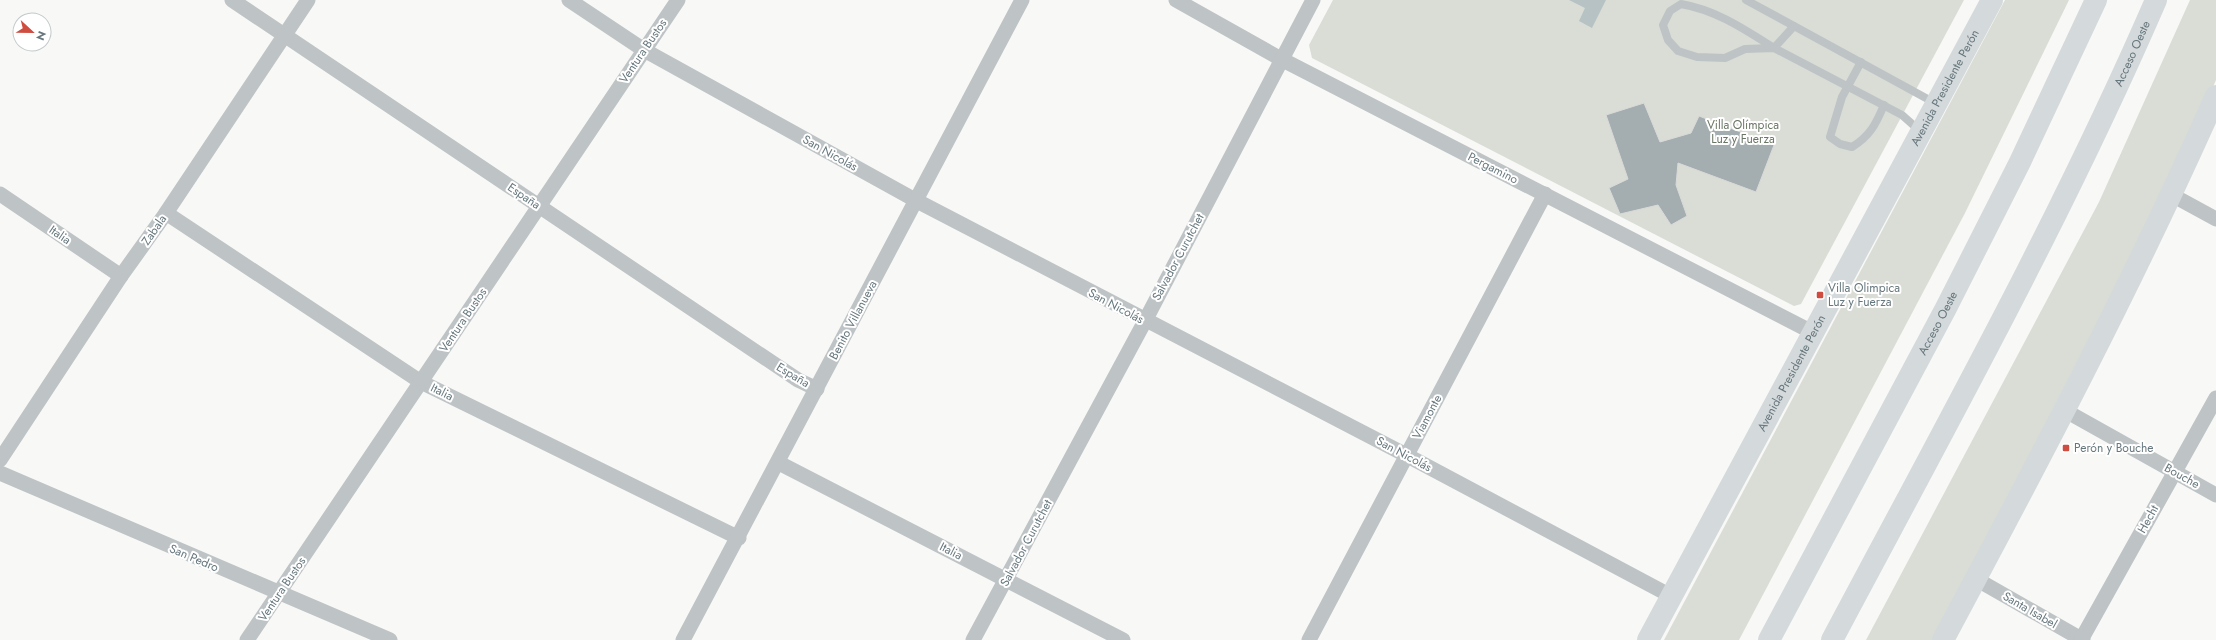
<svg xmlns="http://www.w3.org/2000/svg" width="2216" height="640" font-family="Jost,sans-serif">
	<rect width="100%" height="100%" fill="#f8f8f6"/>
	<g fill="#d9ddd6">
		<polygon points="1333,0 1964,0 1801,304 1794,306 1312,58 1309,45"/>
		<polygon points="2005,0 2069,0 1965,213 1739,640 1664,640"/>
		<polygon points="2190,0 2216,0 2216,80 2185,151 1935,640 1866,640 2099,202"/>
	</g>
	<polygon fill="#b6c2c4" points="1569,0 1606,0 1592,28 1579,21 1585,8"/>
	<polygon fill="#a4adb0" stroke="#dadad8" points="1644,103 1660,142 1691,133 1699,116 1774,145 1756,192 1678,163 1676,185 1687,216 1671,225 1658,205 1620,214 1609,188 1628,179 1606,115"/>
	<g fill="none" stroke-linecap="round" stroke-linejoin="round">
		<g stroke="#bec3c5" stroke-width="8">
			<polyline points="1746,0 1794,26"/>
			<path d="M1861,62L1842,97L1830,137L1840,144L1852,147C1870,136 1876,124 1884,105"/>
			<path d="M1920,131L1902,115L1774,48L1745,49L1725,58L1697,57L1678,51L1668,40L1663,25L1670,11L1681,4C1716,10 1744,29 1774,48L1794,26L1935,103"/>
		</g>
		<g stroke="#bec3c5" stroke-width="15">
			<polyline points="232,0 798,380 817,389"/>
			<polyline points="569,0 644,50 917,201 1406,455 1671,596"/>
			<polyline points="1176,0 1281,59 1812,332"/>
			<polyline points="0,194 121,276"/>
			<polyline points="2172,195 2216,219"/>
			<polyline points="166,213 421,382 739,538"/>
			<polyline points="2064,410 2216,495"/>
			<polyline points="0,460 121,276 166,213 308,0"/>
			<polyline points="779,463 1123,640"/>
			<polyline points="0,473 390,640"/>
			<polyline points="1976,579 2083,640"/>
			<polyline points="247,640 678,0"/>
			<polyline points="683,640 1022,0"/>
			<polyline points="973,640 1145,321 1313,0"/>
			<polyline points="1309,640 1545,194"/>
			<polyline points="2081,640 2216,398"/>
		</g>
		<g stroke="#d4d9db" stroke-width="22">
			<path id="s1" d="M1648,640L1992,0"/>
			<path d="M1943,640C2039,461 2134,281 2216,96"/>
		</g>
		<g stroke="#d4d9db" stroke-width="22">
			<path id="s2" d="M1769,640L1946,308L2020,162L2096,0"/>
			<path id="s3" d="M1832,640C1944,429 2061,219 2156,0"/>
		</g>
	</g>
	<g fill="#ce4c40" stroke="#fff" stroke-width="1.5">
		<rect x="1816" y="291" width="8" height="8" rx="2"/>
		<rect x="2062" y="444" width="8" height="8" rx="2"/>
	</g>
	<g text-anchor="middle" stroke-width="4" stroke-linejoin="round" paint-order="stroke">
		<g font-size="12" fill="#66777d" stroke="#fff">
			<text transform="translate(643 51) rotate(-56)" y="4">Ventura Bustos</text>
			<text dy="4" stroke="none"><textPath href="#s3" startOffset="659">Acceso Oeste</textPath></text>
			<text dy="4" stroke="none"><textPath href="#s1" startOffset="627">Avenida Presidente Perón</textPath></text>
			<text transform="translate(830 153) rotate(29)" y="4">San Nicolás</text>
			<text transform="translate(1493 168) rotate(27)" y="4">Pergamino</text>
			<text transform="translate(524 196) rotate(34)" y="4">España</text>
			<text transform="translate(154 230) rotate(-55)" y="4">Zabala</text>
			<text transform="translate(60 235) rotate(34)" y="4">Italia</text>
			<text transform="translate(1178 257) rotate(-62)" y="4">Salvador Curutchet</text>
			<text transform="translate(1116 306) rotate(28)" y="4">San Nicolás</text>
			<text transform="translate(463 320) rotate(-56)" y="4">Ventura Bustos</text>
			<text transform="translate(853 320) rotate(-62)" y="4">Benito Villanueva</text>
			<text dy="4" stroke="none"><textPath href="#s2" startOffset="359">Acceso Oeste</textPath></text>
			<text dy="4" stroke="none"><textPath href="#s1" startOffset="303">Avenida Presidente Perón</textPath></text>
			<text transform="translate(793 375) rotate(31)" y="4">España</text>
			<text transform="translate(442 392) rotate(26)" y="4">Italia</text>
			<text transform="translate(1427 417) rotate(-62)" y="4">Viamonte</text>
			<text transform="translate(1404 454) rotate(28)" y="4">San Nicolás</text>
			<text transform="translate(2182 476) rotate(29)" y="4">Bouche</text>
			<text transform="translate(2148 519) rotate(-61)" y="4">Hecht</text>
			<text transform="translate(1026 543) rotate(-62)" y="4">Salvador Curutchet</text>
			<text transform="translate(951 551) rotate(27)" y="4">Italia</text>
			<text transform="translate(194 558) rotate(23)" y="4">San Pedro</text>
			<text transform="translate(282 589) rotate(-56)" y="4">Ventura Bustos</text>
			<text transform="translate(2030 610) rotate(30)" y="4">Santa Isabel</text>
		</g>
		<g font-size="12" fill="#6a7665" stroke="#fff">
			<text x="1743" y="129">Villa Olímpica<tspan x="1743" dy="14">Luz y Fuerza</tspan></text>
		</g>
		<g font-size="12" fill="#66777d" stroke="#fff" text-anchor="start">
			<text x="1828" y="292">Villa Olimpica<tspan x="1828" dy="14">Luz y Fuerza</tspan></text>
			<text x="2074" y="452">Perón y Bouche</text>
		</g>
	</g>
	<g transform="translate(32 32) rotate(112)"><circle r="19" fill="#ffffff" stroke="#c2c9cb"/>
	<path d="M0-3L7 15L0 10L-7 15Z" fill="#ce4c40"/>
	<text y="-6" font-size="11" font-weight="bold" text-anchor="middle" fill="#66777d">N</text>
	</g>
</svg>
